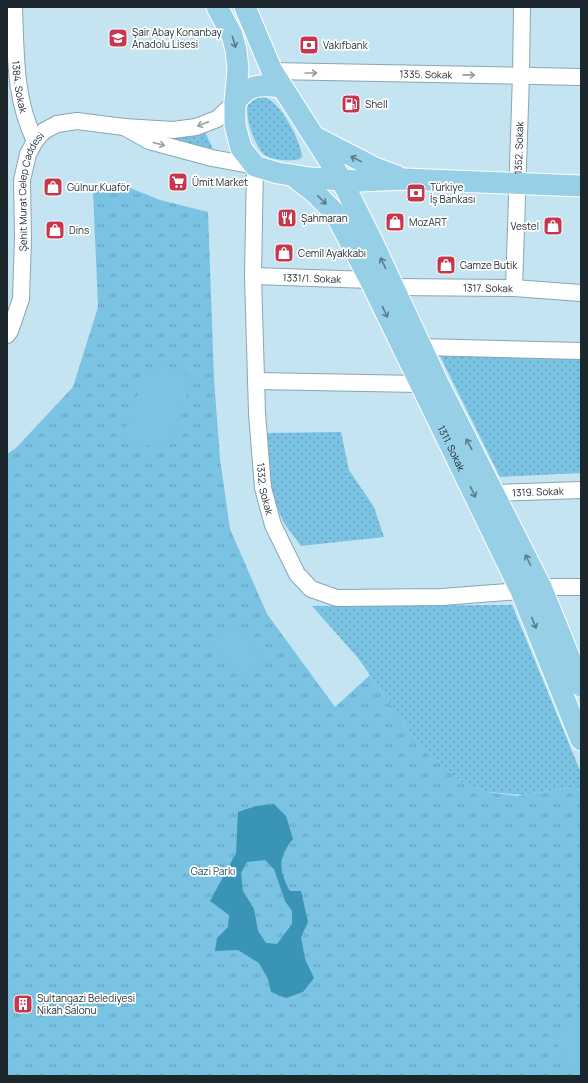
<svg xmlns="http://www.w3.org/2000/svg" width="588" height="1083" font-family="Manrope,sans-serif">
	<defs>
		<pattern id="grass-dots" width="8" height="8" patternUnits="userSpaceOnUse"><rect width="8" height="8" fill="#7ac3e3"/><path d="M2 2h.1M6 6h.1" fill="none" stroke="#639eb8" stroke-width="1.8" stroke-linecap="round"/></pattern>
		<pattern id="park-tufts" width="24" height="20" patternUnits="userSpaceOnUse"><rect width="24" height="20" fill="#7ac3e3"/><path d="M3 7l-1-3M5 7V3M7 7l1-3M15 17l-1-3M17 17v-4M19 17l1-3" fill="none" stroke="#639eb8"/></pattern>
	</defs>
	<rect width="100%" height="100%" fill="#c5e4f2"/>
	<g fill="url(#grass-dots)">
		<path d="M264,97C280,101 300,140 302,156L300,159C290,161 276,161 266,156C256,150 242,112 249,102C252,98 259,97 264,97Z"/>
		<polygon points="204,130 213,149 173,139"/>
		<polygon points="440,356 581,359 581,473 500,477"/>
		<path d="M341,432L349,470L374,507L384,537L301,546C295,538 288,529 283,521C269,493 268,463 267,433Z"/>
		<polygon points="512,605 581,773 581,791 568,788 524,795 487,792 461,782 415,739 358,658 312,606"/>
	</g>
	<polygon fill="url(#park-tufts)" points="118,183 160,200 208,212 214,379 220,459 230,529 267,614 335,707 370,675 415,739 461,782 487,792 518,796 568,788 581,791 581,1076 7,1076 7,454 16,448 73,387 98,307 93,192"/>
	<g fill="#7ac3e3">
		<polygon points="154,363 193,377 169,447 162,445 160,450 123,437 147,368 152,370"/>
		<polygon points="238,624 266,662 240,681 213,643"/>
		<polygon points="581,1015 581,1073 552,1038"/>
	</g>
	<path fill="#3a94b6" fill-rule="evenodd" d="M274,804L286,816L293,839C278,857 278,870 290,891H301L308,922L301,937L305,959L314,978L303,992L286,998L271,992L268,979L259,963L238,950L215,951L217,938L228,927L229,915L210,901L236,853L238,812L256,806ZM265,860L274,869L285,901L292,911V924L277,944L266,943L258,931L254,909L243,891L241,873L247,862Z"/>
	<g fill="none" stroke-linecap="round" stroke-linejoin="round">
		<g stroke="#88a6b3" stroke-width="18">
			<g id="minor">
				<path id="s1" d="M14,7C16,54 14,98 35,141"/>
				<path id="s2" d="M272,71L581,77"/>
				<path id="s3" d="M124,127L149,141L212,158L255,166L253,276L257,413L263,488L273,525L297,574L311,589L337,598L442,597L521,591"/>
				<path id="s4" d="M253,276L370,280"/>
				<path id="s5" d="M394,287L514,288L581,293"/>
				<path id="s6" d="M514,288L521,75L522,7"/>
				<path id="s7" d="M7,335L10,331L21,299L23,238L22,180L28,154L35,141L44,131L57,124L77,121L124,127L173,130L196,127L217,119L235,102"/>
				<polyline points="421,347 581,351"/>
				<polyline points="256,381 420,384"/>
				<path id="s8" d="M495,493L581,490"/>
				<polyline points="541,587 581,587"/>
			</g>
		</g>
		<g stroke="#fff" stroke-width="23">
			<g id="major">
				<polyline points="217,7 232,35 236,50 238,69 235,102 235,125 241,148 255,166 278,173 310,178 360,181 405,179 581,186"/>
				<polyline points="245,7 272,71 341,179 372,241 438,383 541,587 581,686"/>
				<path d="M235,102C249,85 258,84 280,87"/>
				<polyline points="315,137 375,168 397,176"/>
				<path id="s9" d="M292,175L315,193L335,213L370,280L521,591L581,740"/>
			</g>
		</g>
		<use href="#minor" stroke="#fff" stroke-width="16"/>
		<use href="#major" stroke="#97d0e6" stroke-width="21"/>
	</g>
	<defs><path id="oneway-shaft" d="M-6 0H5M1.5-3L5.5 0L1.5 3" fill="none" stroke-width="1.6" stroke-linecap="round" stroke-linejoin="round"/></defs>
	<g stroke="#5a7c8a">
		<use href="#oneway-shaft" transform="translate(234 42) rotate(74)"/>
		<use href="#oneway-shaft" transform="translate(356 159) rotate(-154)"/>
		<use href="#oneway-shaft" transform="translate(322 200) rotate(45)"/>
		<use href="#oneway-shaft" transform="translate(383 263) rotate(-116)"/>
		<use href="#oneway-shaft" transform="translate(385 312) rotate(65)"/>
		<use href="#oneway-shaft" transform="translate(469 444) rotate(-118)"/>
		<use href="#oneway-shaft" transform="translate(473 492) rotate(64)"/>
		<use href="#oneway-shaft" transform="translate(528 560) rotate(-116)"/>
		<use href="#oneway-shaft" transform="translate(534 623) rotate(68)"/>
	</g>
	<g stroke="#999ea0">
		<use href="#oneway-shaft" transform="translate(311 73)"/>
		<use href="#oneway-shaft" transform="translate(469 75) rotate(1)"/>
		<use href="#oneway-shaft" transform="translate(203 124) rotate(159)"/>
		<use href="#oneway-shaft" transform="translate(159 144) rotate(15)"/>
	</g>
	<defs>
		<g id="school-square" transform="scale(1)"><rect x="-9" y="-9" width="18" height="18" rx="4" fill="#c7364c" stroke="#fff"/><path d="M0-5L7-2L0 1L-7-2ZM-4 1L0 2.5L4 1V4Q0 6-4 4Z" fill="#fff"/></g>
		<g id="bank-square" transform="scale(1)"><rect x="-9" y="-9" width="18" height="18" rx="4" fill="#c7364c" stroke="#fff"/><path d="M-6-4H6V4H-6ZM0-2.3a2.3 2.3 0 1 0 0 4.6a2.3 2.3 0 1 0 0-4.6Z" fill="#fff"/></g>
		<g id="fuel-square" transform="scale(1)"><rect x="-9" y="-9" width="18" height="18" rx="4" fill="#c7364c" stroke="#fff"/><path d="M-5.5-6h7V0h2V4h1.3V-2.5L3-4.5l.8-.8L6-3V5H2.5V1h-1V6h-7ZM-4.2-4.7v3.2H.2V-4.7Z" fill="#fff"/></g>
		<g id="supermarket-square" transform="scale(1)"><rect x="-9" y="-9" width="18" height="18" rx="4" fill="#c7364c" stroke="#fff"/><path d="M-6-5.5h2.5l.6 2H6L4.5 2H-2.5L-4.4-4H-6ZM-1.5 3.2a1.3 1.3 0 1 0 .1 0ZM3 3.2a1.3 1.3 0 1 0 .1 0Z" fill="#fff"/></g>
		<g id="shop-square" transform="scale(1)"><rect x="-9" y="-9" width="18" height="18" rx="4" fill="#c7364c" stroke="#fff"/><path d="M-5-2.5h2.3a2.7 3.5 0 0 1 5.4 0H5L5.5 6h-11ZM-1.5-2.5h3a1.5 2.3 0 0 0-3 0Z" fill="#fff"/></g>
		<g id="restaurant-square" transform="scale(1)"><rect x="-9" y="-9" width="18" height="18" rx="4" fill="#c7364c" stroke="#fff"/><path d="M-5-6h1v4h1v-4h1v4h1v-4h1v5L-1.5 .5V6h-2V.5L-5-1ZM5-6V6H3V1.5H1.5Q1.5-4 5-6Z" fill="#fff"/></g>
		<g id="building-square" transform="scale(1)"><rect x="-9" y="-9" width="18" height="18" rx="4" fill="#c7364c" stroke="#fff"/><path d="M-4-6H4V6H1V3H-1V6H-4ZM-2.5-4.3h1.7v1.8h-1.7ZM.8-4.3h1.7v1.8H.8ZM-2.5-1h1.7V.8h-1.7ZM.8-1h1.7V.8H.8Z" fill="#fff"/></g>
	</defs>
	<g fill-rule="evenodd">
		<use href="#school-square" x="118" y="38"/>
		<use href="#bank-square" x="309" y="45"/>
		<use href="#fuel-square" x="351" y="104"/>
		<use href="#supermarket-square" x="178" y="182"/>
		<use href="#shop-square" x="53" y="187"/>
		<use href="#bank-square" x="416" y="193"/>
		<use href="#restaurant-square" x="287" y="218"/>
		<use href="#shop-square" x="395" y="222"/>
		<use href="#shop-square" x="553" y="226"/>
		<use href="#shop-square" x="55" y="230"/>
		<use href="#shop-square" x="284" y="253"/>
		<use href="#shop-square" x="446" y="265"/>
		<use href="#building-square" x="23" y="1004"/>
	</g>
	<g text-anchor="middle" stroke-width="3.5" stroke-linejoin="round" paint-order="stroke">
		<g font-size="10" fill="#1c272d" stroke="#fff" text-anchor="start">
			<text x="132" y="36">Şair Abay Konanbay<tspan x="132" dy="12">Anadolu Lisesi</tspan></text>
			<text x="323" y="49">Vakıfbank</text>
			<text x="365" y="108">Shell</text>
			<text x="192" y="186">Ümit Market</text>
			<text x="67" y="191">Gülnur Kuaför</text>
			<text x="430" y="191">Türkiye<tspan x="430" dy="12">İş Bankası</tspan></text>
			<text x="301" y="222">Şahmaran</text>
			<text x="409" y="226">MozART</text>
			<text x="539" y="230" text-anchor="end">Vestel</text>
			<text x="69" y="234">Dins</text>
			<text x="298" y="257">Cemil Ayakkabı</text>
			<text x="460" y="269">Gamze Butik</text>
			<text x="37" y="1002">Sultangazi Belediyesi<tspan x="37" dy="12">Nikah Salonu</tspan></text>
		</g>
		<g font-size="10" fill="#1c272d" stroke="#fff">
			<text dy="4" stroke="none"><textPath href="#s2" startOffset="154">1335. Sokak</textPath></text>
			<text dy="4" stroke="none"><textPath href="#s1" startOffset="80">1384. Sokak</textPath></text>
			<text dy="4" stroke="none"><textPath href="#s6" startOffset="140">1352. Sokak</textPath></text>
			<text dy="4" stroke="none"><textPath href="#s7" startOffset="148">Şehit Murat Celep Caddesi</textPath></text>
			<text dy="4" stroke="none"><textPath href="#s4" startOffset="59">1331/1. Sokak</textPath></text>
			<text dy="4" stroke="none"><textPath href="#s5" startOffset="94">1317. Sokak</textPath></text>
			<text dy="4" stroke="none"><textPath href="#s9" startOffset="320">1311. Sokak</textPath></text>
			<text dy="4" stroke="none"><textPath href="#s3" startOffset="461">1332. Sokak</textPath></text>
			<text dy="4" stroke="none"><textPath href="#s8" startOffset="43">1319. Sokak</textPath></text>
		</g>
		<g font-size="10" fill="#215265" stroke="#fff">
			<text x="213" y="875">Gazi Parkı</text>
		</g>
	</g>
	<rect width="588" height="1083" fill="none" stroke="#1c272d" stroke-width="16"/>
</svg>
